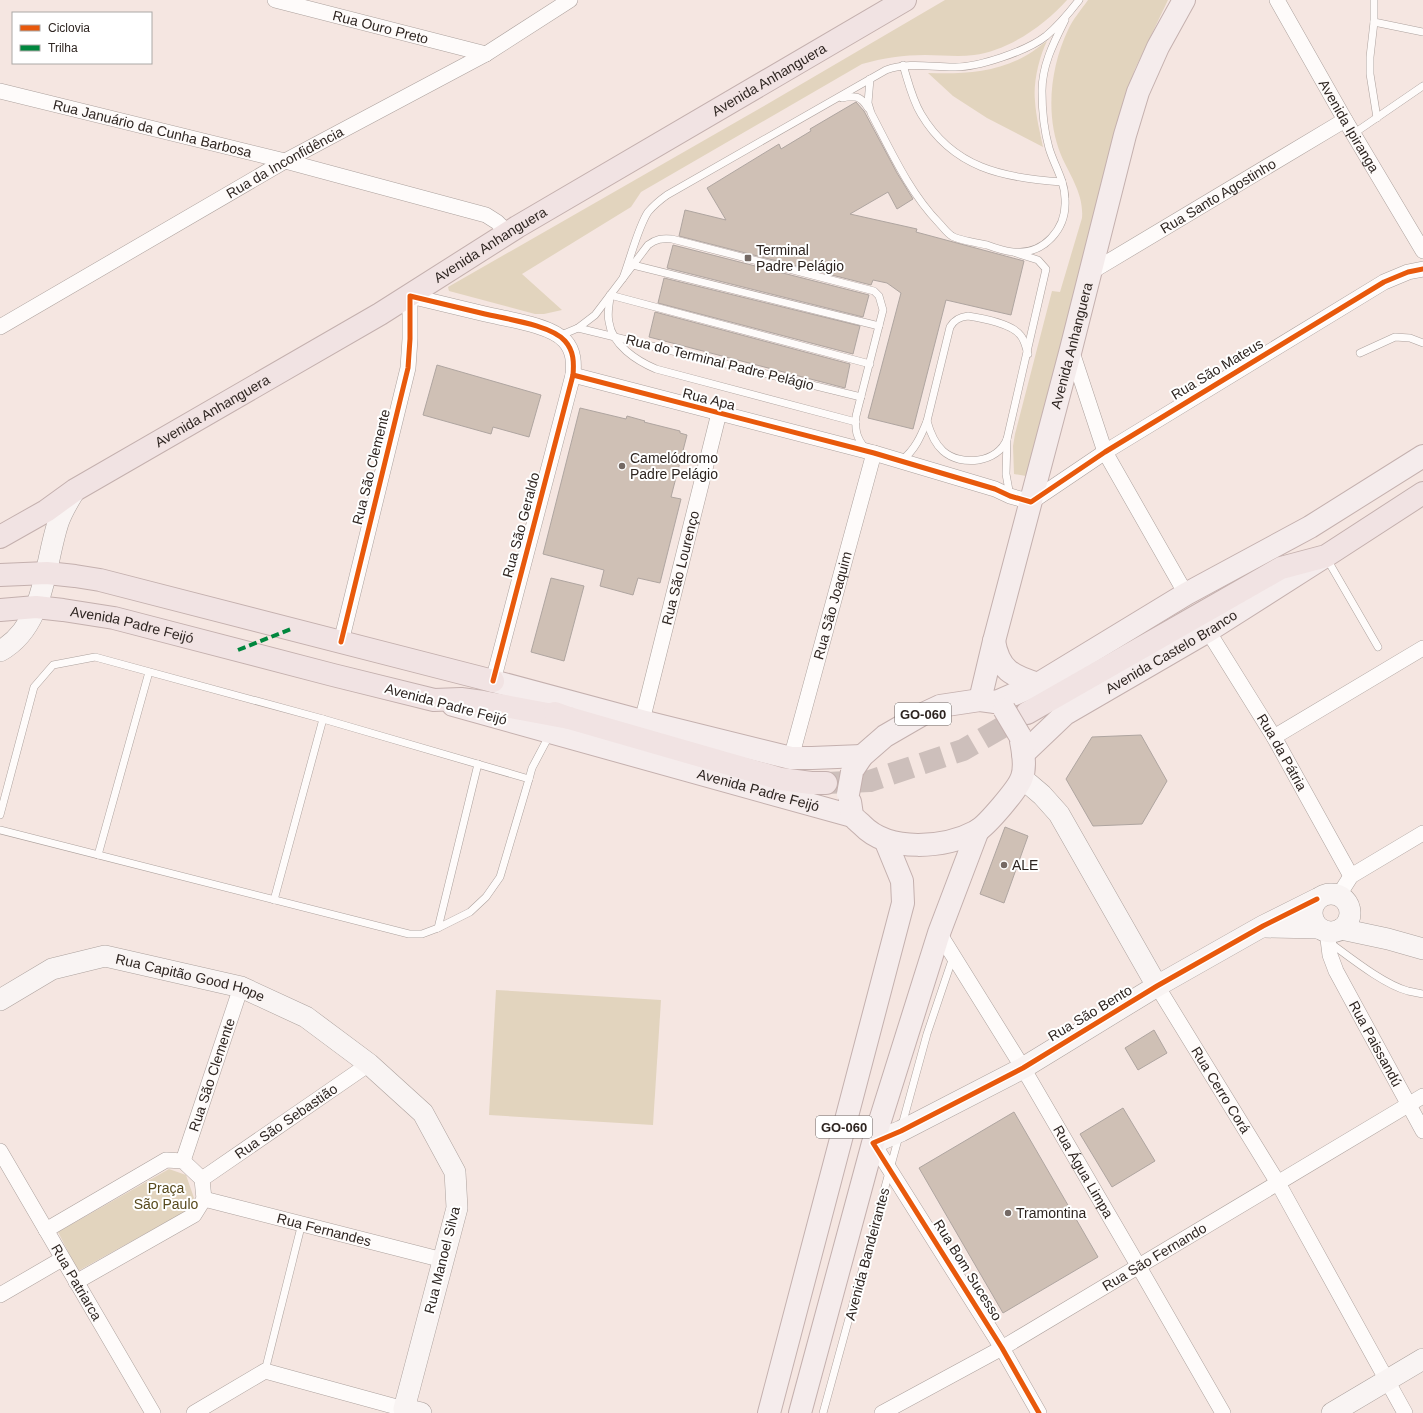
<svg xmlns="http://www.w3.org/2000/svg" width="1423" height="1413" font-family="Arial,sans-serif">
	<rect width="100%" height="100%" fill="#f5e6e1"/>
	<g fill="#e2d4be">
		<path d="M945,0H1067C1045,25 1008,51 974,55C958,57 942,55 925,55C904,55 883,58 862,64L641,192L631,207L522,274L562,310L544,314H535L449,291L448,287L764,106Z"/>
		<path d="M1088,0H1168L1135,69L1125,98L1026,476L1014,474L1013,446L1015,434L1052,291L1060,292L1082,218C1084,194 1070,176 1061,155C1045,116 1050,68 1068,30C1073,19 1081,10 1088,0Z"/>
		<path d="M1047,41C1039,57 1033,83 1035,101C1036,117 1040,132 1043,147L987,118L953,96L928,73C962,74 996,73 1027,55C1034,51 1041,45 1047,41Z"/>
		<polygon points="496,990 661,1000 653,1125 489,1115"/>
		<polygon points="169,1169 186,1175 194,1198 186,1211 78,1271 58,1232"/>
	</g>
	<g fill="#cfc0b5" stroke="#afa5a0">
		<polygon points="856,102 864,111 897,173 913,199 897,209 888,192 850,214 917,229 916,232 1024,261 1011,315 946,300 913,429 868,418 901,293 887,283 873,280 871,285 679,236 685,210 726,220 707,188 779,144 781,149 811,131 810,129"/>
		<polygon points="673,245 869,295 863,317 667,268"/>
		<polygon points="664,278 860,326 853,354 658,303"/>
		<polygon points="655,312 850,364 845,388 649,337"/>
		<polygon points="437,365 541,395 529,437 493,427 491,434 423,415"/>
		<polygon points="580,408 626,419 627,416 645,421 644,422 680,431 680,433 687,435 671,497 681,499 660,583 638,578 633,595 600,586 604,570 543,554"/>
		<polygon points="551,578 584,586 564,661 531,652"/>
		<polygon points="1141,735 1167,781 1142,824 1093,826 1066,779 1092,737"/>
		<polygon points="1005,827 1028,836 1004,903 980,894"/>
		<polygon points="1154,1030 1167,1053 1138,1070 1125,1048"/>
		<polygon points="1123,1108 1155,1161 1112,1187 1080,1134"/>
		<polygon points="1014,1112 1098,1257 1003,1313 919,1168"/>
	</g>
	<g fill="none" stroke-linecap="round" stroke-linejoin="round">
		<polyline stroke="#cdbfbb" stroke-width="22" stroke-dasharray="22 11" stroke-linecap="butt" points="826,783 870,781 963,750 1027,713"/>
		<g stroke="#aca19d" stroke-width="8">
			<g id="lane">
				<polyline points="1374,0 1374,22 1423,32"/>
				<polyline points="1374,22 1370,57 1370,74 1377,118"/>
				<path d="M903,65C908,81 912,99 921,114C953,168 1003,178 1062,182"/>
				<path d="M870,79L868,103L871,113C891,151 909,192 939,223C943,227 947,233 952,236C958,240 978,243 987,245C995,248 1004,251 1013,252C1044,255 1067,229 1065,199C1065,181 1054,165 1049,148C1044,130 1042,109 1042,91C1042,65 1054,42 1065,20"/>
				<path d="M842,98C855,95 861,96 868,108"/>
				<polyline points="1353,134 1423,86"/>
				<polyline points="633,265 879,326"/>
				<path d="M623,278C630,260 638,227 648,212C654,205 660,200 667,195L886,70C909,62 930,67 953,67C977,68 1027,51 1046,36C1058,26 1069,13 1079,0"/>
				<polyline points="610,295 870,364"/>
				<path d="M610,298C609,306 607,314 609,322C612,345 637,361 656,369L856,422"/>
				<polyline points="578,328 861,397"/>
				<path d="M559,336L578,328L595,315L648,245C656,239 662,238 672,239L874,291L879,296L883,310L856,416C855,430 856,437 865,448"/>
				<polyline points="1360,353 1395,337 1410,338 1423,343"/>
				<path d="M1007,439C998,463 961,467 943,451C934,443 930,432 927,421L950,327C954,320 959,317 968,316C981,318 1013,324 1021,336C1025,341 1026,348 1028,354"/>
				<path d="M902,460C915,450 921,436 927,421"/>
				<polyline points="1010,496 1006,474 1007,439 1046,269 1038,260 1016,253"/>
				<polyline points="1327,559 1378,647"/>
				<polyline points="529,779 532,768 550,734"/>
				<polyline points="0,815 34,687 53,665 95,657 323,719 529,779 500,877 486,897 470,912 438,928"/>
				<polyline points="0,830 409,934 422,934 438,928 478,764"/>
				<polyline points="98,855 149,672"/>
				<polyline points="274,900 323,719"/>
				<path d="M1333,945C1352,959 1385,985 1408,991C1413,992 1418,993 1423,994"/>
				<polyline points="265,1371 302,1223"/>
				<polyline points="823,1413 927,1034 953,957"/>
			</g>
		</g>
		<g stroke="#aca19d" stroke-width="16">
			<g id="street">
				<path id="s1" d="M275,0L486,54"/>
				<path id="s2" d="M1277,0L1345,120L1423,251"/>
				<path id="s3" d="M0,91L285,161L486,215L497,222L508,233"/>
				<path id="s4" d="M1091,272L1345,120"/>
				<path id="s5" d="M0,327L285,161L486,54L570,0"/>
				<polyline points="1071,349 1105,452 1186,594"/>
				<polyline points="573,375 874,453 995,489 1010,496 1031,502 1105,452 1384,282 1408,272 1423,269"/>
				<path id="s6" d="M1208,631L1274,737L1351,876"/>
				<path d="M341,642L408,368L410,339V296C435,302 460,308 485,314C506,319 551,325 565,341C574,351 574,363 573,375L493,681"/>
				<path id="s7" d="M642,721L719,413"/>
				<polyline points="1274,737 1423,648"/>
				<path id="s8" d="M791,758L874,453"/>
				<polyline points="1339,895 1351,876 1423,833"/>
				<path id="s9" d="M1327,931L1330,955L1336,971L1423,1131"/>
				<path id="s10" d="M939,933L1023,1068L1139,1267L1223,1413"/>
				<path id="s11" d="M1157,986L1278,1183L1405,1413"/>
				<polyline points="873,1143 1002,1348 1039,1413"/>
				<path id="s12" d="M0,1151L153,1413"/>
				<path id="s13" d="M183,1161L241,987"/>
				<path id="s14" d="M202,1179L369,1064"/>
				<path id="s15" d="M204,1199L443,1260"/>
				<polyline points="46,1230 166,1160 183,1161 202,1179 204,1199 194,1215 76,1282"/>
				<polyline points="0,1295 62,1259"/>
				<polyline points="194,1413 265,1371 404,1409 402,1413"/>
				<path id="s16" d="M882,1413L1002,1348L1423,1096"/>
			</g>
		</g>
		<g stroke="#aca19d" stroke-width="22">
			<g id="secondary">
				<path d="M0,651C45,626 44,566 58,523C62,511 69,500 75,490"/>
				<polyline points="1022,778 1042,795 1059,814 1157,986"/>
				<circle cx="1331" cy="913" r="19"/>
				<polyline points="1265,927 1319,928"/>
				<polyline points="1341,929 1388,939 1423,949"/>
				<path id="s17" d="M0,1000L52,969L105,956L241,987L306,1017L369,1064L423,1113L455,1172L457,1208L404,1409L421,1413"/>
				<polyline points="873,1143 901,1131 1023,1068 1157,986 1263,926 1317,899"/>
				<polyline points="1332,1413 1423,1359"/>
			</g>
		</g>
		<g stroke="#c4b0ae" stroke-width="24">
			<g id="primary">
				<path d="M994,641C999,670 1012,676 1038,684"/>
				<polyline points="493,681 642,721 791,758 812,758 862,756"/>
				<path id="s18" d="M980,700L994,641L1071,349L1125,135L1138,92L1158,47L1184,0"/>
				<polyline points="996,702 1038,684 1186,594 1310,527 1423,456"/>
				<path id="s19" d="M453,705L852,816"/>
				<path id="s20" d="M1023,754L1065,714L1208,631L1321,559"/>
				<polyline points="854,768 862,756 885,736 923,714 940,706 980,700 995,702"/>
				<path d="M850,802C851,806 851,810 852,814C853,818 859,822 862,825C889,853 945,848 977,831C987,825 1019,788 1022,777C1026,766 1023,752 1021,741"/>
				<polyline points="769,1413 903,903 902,881 886,842"/>
				<polyline points="800,1413 873,1143 939,933 978,830"/>
			</g>
		</g>
		<g stroke="#c4b0ae" stroke-width="24">
			<g id="highway">
				<path id="s21" d="M0,537L46,511L75,490L380,314L517,227L905,0"/>
				<polyline points="0,575 47,573 75,576 100,580 493,681"/>
				<path id="s22" d="M0,610L36,607L63,610L114,618L333,675L434,700L461,699L483,702L569,718"/>
				<polyline points="555,713 569,718 781,779 811,783 826,783"/>
				<polyline points="1027,713 1281,568 1326,556 1423,493"/>
			</g>
		</g>
		<use href="#lane" stroke="#fefbfa" stroke-width="7"/>
		<use href="#street" stroke="#fefbfa" stroke-width="15"/>
		<use href="#secondary" stroke="#f9f4f3" stroke-width="21"/>
		<use href="#primary" stroke="#f5ecec" stroke-width="22"/>
		<use href="#highway" stroke="#f1e3e3" stroke-width="22"/>
		<g stroke="#c4b0ae" stroke-width="24" stroke-linecap="butt">
			<g id="primary-bridge">
				<polyline points="1004,709 1020,736"/>
				<polyline points="848,794 852,772"/>
			</g>
		</g>
		<use href="#primary-bridge" stroke="#f5ecec" stroke-width="22"/>
		<polyline stroke="#00873e" stroke-width="4" stroke-dasharray="8 4" stroke-linecap="butt" points="238,650 291,629"/>
		<g stroke="#fff" stroke-width="8">
			<g id="cycleway">
				<polyline points="573,375 874,453 995,489 1010,496 1031,502 1105,452 1384,282 1408,272 1423,269"/>
				<path d="M341,642L408,368L410,339V296C435,302 460,308 485,314C506,319 551,325 565,341C574,351 574,363 573,375L493,681"/>
				<polyline points="1039,1413 1002,1348 873,1143 901,1131 1023,1068 1157,986 1263,926 1317,899"/>
			</g>
		</g>
		<use href="#cycleway" stroke="#e8590c" stroke-width="5"/>
	</g>
	<g fill="#746964" stroke="#fff" stroke-width="1.5">
		<rect x="744" y="254" width="8" height="8" rx="2"/>
		<circle cx="622" cy="466" r="4"/>
		<circle cx="1004" cy="865" r="4"/>
		<circle cx="1008" cy="1213" r="4"/>
	</g>
	<g text-anchor="middle" stroke-width="4" stroke-linejoin="round" paint-order="stroke">
		<g fill="#fff" stroke="#6d6664" stroke-width="1">
			<rect x="895" y="703" width="56" height="22" rx="3"/>
			<rect x="816" y="1116" width="56" height="22" rx="3"/>
		</g>
		<g font-size="13" font-weight="bold" fill="#2e2521">
			<text x="923" y="719">GO-060</text>
			<text x="844" y="1132">GO-060</text>
		</g>
		<g font-size="14" fill="#2e2521" stroke="#fff">
			<text dy="5" stroke="none"><textPath href="#s1" startOffset="109">Rua Ouro Preto</textPath></text>
			<text dy="5" stroke="none"><textPath href="#s21" startOffset="895">Avenida Anhanguera</textPath></text>
			<text dy="5" stroke="none"><textPath href="#s2" startOffset="145">Avenida Ipiranga</textPath></text>
			<text dy="5" stroke="none"><textPath href="#s3" startOffset="157">Rua Januário da Cunha Barbosa</textPath></text>
			<text dy="5" stroke="none"><textPath href="#s5" startOffset="329">Rua da Inconfidência</textPath></text>
			<text dy="5" stroke="none"><textPath href="#s4" startOffset="148">Rua Santo Agostinho</textPath></text>
			<text dy="5" stroke="none"><textPath href="#s21" startOffset="571">Avenida Anhanguera</textPath></text>
			<text dy="5" stroke="none"><textPath href="#s18" startOffset="366">Avenida Anhanguera</textPath></text>
			<text transform="translate(720 362) rotate(14)" y="5">Rua do Terminal Padre Pelágio</text>
			<text transform="translate(1217 369) rotate(-31)" y="5">Rua São Mateus</text>
			<text transform="translate(709 399) rotate(14)" y="5">Rua Apa</text>
			<text dy="5" stroke="none"><textPath href="#s21" startOffset="247">Avenida Anhanguera</textPath></text>
			<text transform="translate(371 467) rotate(-76)" y="5">Rua São Clemente</text>
			<text transform="translate(521 525) rotate(-75)" y="5">Rua São Geraldo</text>
			<text dy="5" stroke="none"><textPath href="#s7" startOffset="158">Rua São Lourenço</textPath></text>
			<text dy="5" stroke="none"><textPath href="#s8" startOffset="158">Rua São Joaquim</textPath></text>
			<text dy="5" stroke="none"><textPath href="#s22" startOffset="134">Avenida Padre Feijó</textPath></text>
			<text dy="5" stroke="none"><textPath href="#s20" startOffset="181">Avenida Castelo Branco</textPath></text>
			<text transform="translate(446 704) rotate(15)" y="5">Avenida Padre Feijó</text>
			<text dy="5" stroke="none"><textPath href="#s6" startOffset="142">Rua da Pátria</textPath></text>
			<text dy="5" stroke="none"><textPath href="#s19" startOffset="317">Avenida Padre Feijó</textPath></text>
			<text dy="5" stroke="none"><textPath href="#s17" startOffset="203">Rua Capitão Good Hope</textPath></text>
			<text transform="translate(1090 1013) rotate(-31)" y="5">Rua São Bento</text>
			<text dy="5" stroke="none"><textPath href="#s9" startOffset="124">Rua Paissandú</textPath></text>
			<text dy="5" stroke="none"><textPath href="#s13" startOffset="91">Rua São Clemente</textPath></text>
			<text dy="5" stroke="none"><textPath href="#s11" startOffset="122">Rua Cerro Corá</textPath></text>
			<text dy="5" stroke="none"><textPath href="#s14" startOffset="102">Rua São Sebastião</textPath></text>
			<text dy="5" stroke="none"><textPath href="#s10" startOffset="279">Rua Água Limpa</textPath></text>
			<text dy="5" stroke="none"><textPath href="#s15" startOffset="124">Rua Fernandes</textPath></text>
			<text transform="translate(867 1254) rotate(-75)" y="5">Avenida Bandeirantes</text>
			<text dy="5" stroke="none"><textPath href="#s16" startOffset="314">Rua São Fernando</textPath></text>
			<text transform="translate(442 1260) rotate(-76)" y="5">Rua Manoel Silva</text>
			<text transform="translate(968 1270) rotate(58)" y="5">Rua Bom Sucesso</text>
			<text dy="5" stroke="none"><textPath href="#s12" startOffset="152">Rua Patriarca</textPath></text>
		</g>
		<g font-size="14" fill="#2e2521" stroke="#fff" text-anchor="start">
			<text x="756" y="255">Terminal<tspan x="756" dy="16">Padre Pelágio</tspan></text>
			<text x="630" y="463">Camelódromo<tspan x="630" dy="16">Padre Pelágio</tspan></text>
			<text x="1012" y="870">ALE</text>
			<text x="1016" y="1218">Tramontina</text>
		</g>
		<g font-size="14" fill="#57491c" stroke="#fff">
			<text x="166" y="1193">Praça<tspan x="166" dy="16">São Paulo</tspan></text>
		</g>
	</g>
	<rect x="12" y="12" width="140" height="52" fill="#ffffff" stroke="#aba8a6"/>
	<rect x="20" y="25" width="20" height="6" fill="#e8590c" stroke="#aba8a6"/>
	<text x="48" y="32" font-size="12" fill="#2e2521">Ciclovia</text>
	<rect x="20" y="45" width="20" height="6" fill="#00873e" stroke="#aba8a6"/>
	<text x="48" y="52" font-size="12" fill="#2e2521">Trilha</text>
</svg>
